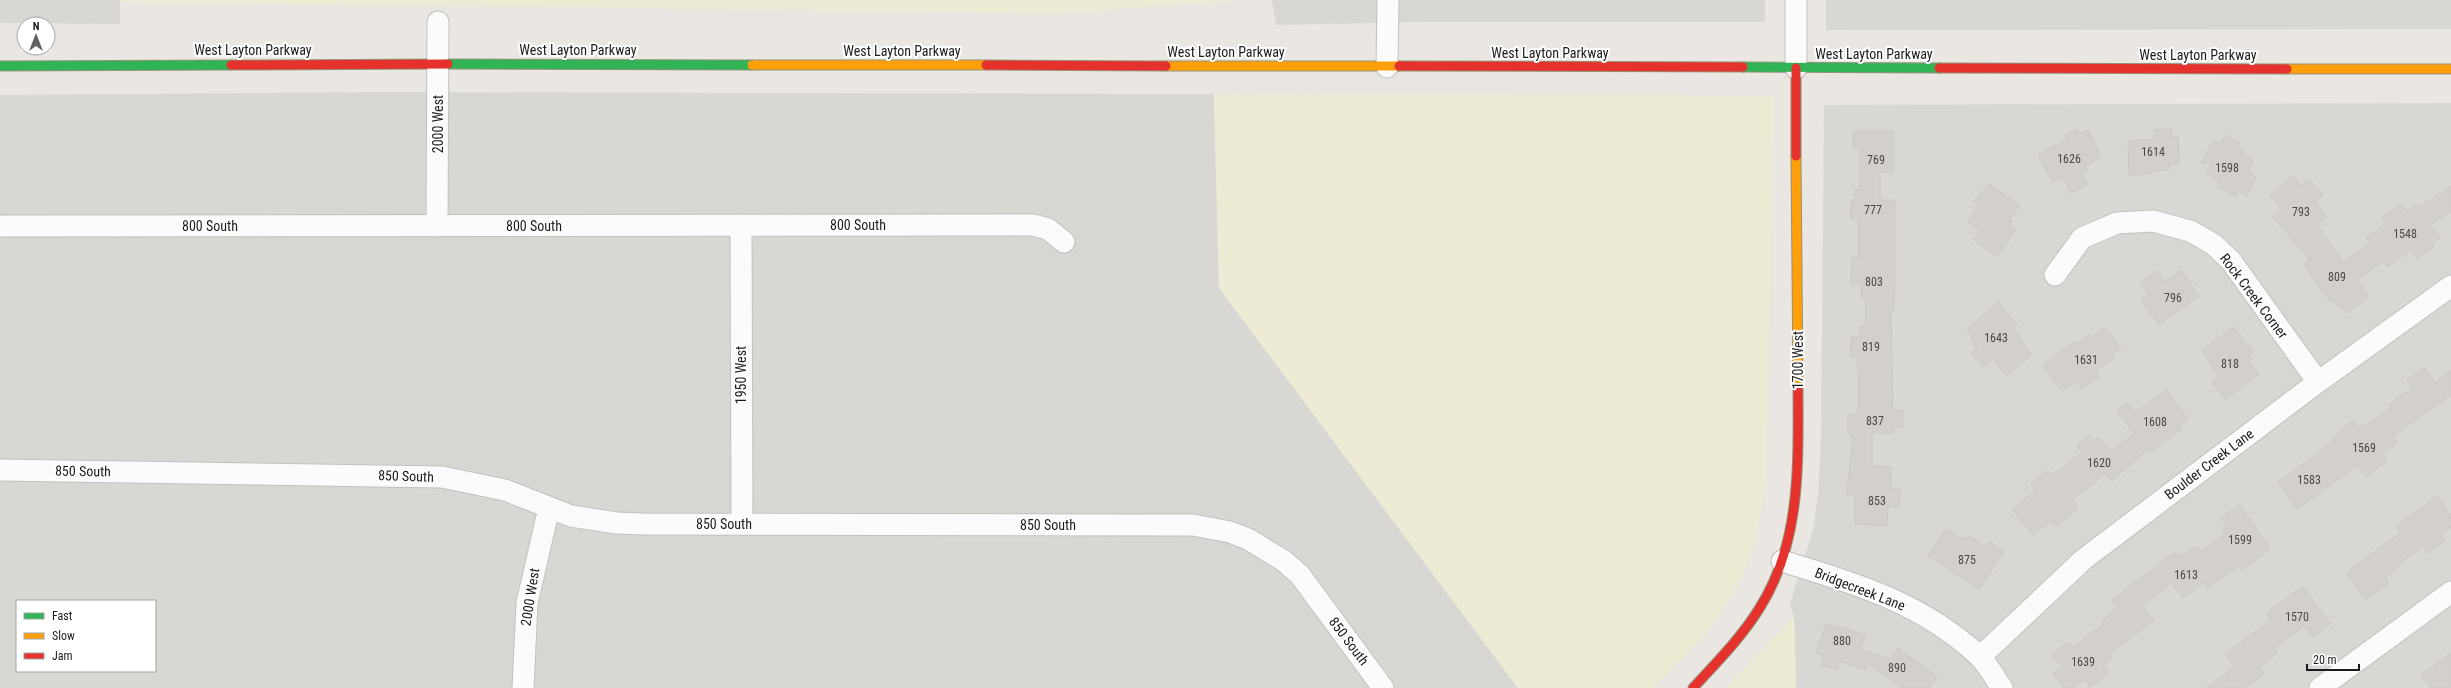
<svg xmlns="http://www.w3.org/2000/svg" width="2451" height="688" font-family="'Roboto Condensed',sans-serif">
	<rect width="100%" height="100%" fill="#eae7e2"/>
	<g fill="#d9d7d4" fill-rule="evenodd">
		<polygon points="0,0 120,0 120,24 0,23"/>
		<polygon points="1272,0 1765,0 1765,22 1423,22 1276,25"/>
		<polygon points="1826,0 2451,0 2451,29 1826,30"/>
		<path d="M376,92L1214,94L1219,288L1518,688H0V95ZM17,601H155V671H17Z"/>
		<polygon points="2451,103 2451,688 1796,688 1794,617 1790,603 1813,530 1818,495 1821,436 1824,105"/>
	</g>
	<g fill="#edebd3">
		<polygon points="120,0 1244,0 1058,13 120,2"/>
		<polygon points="1214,94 1774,96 1766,472 1762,507 1754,545 1740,580 1722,611 1705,635 1653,688 1518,688 1219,288"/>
		<polygon points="1794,617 1796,688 1725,688"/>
	</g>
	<g fill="#d3cfcb" stroke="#cdc8c4">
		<polygon points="2077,129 2079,134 2088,130 2101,157 2085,166 2088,171 2082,174 2088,184 2070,193 2062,177 2052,182 2038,154 2067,140 2065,135"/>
		<polygon points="2172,129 2172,137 2178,137 2179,164 2169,164 2169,170 2152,171 2152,174 2129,175 2128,141 2154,139 2154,130"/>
		<polygon points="1853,131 1893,131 1893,172 1880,172 1880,200 1895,200 1895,290 1893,310 1891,310 1893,410 1903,410 1903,427 1893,427 1893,433 1872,433 1872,466 1891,467 1891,488 1900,488 1899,507 1888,507 1887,526 1855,524 1855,495 1847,494 1852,443 1851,433 1848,433 1848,415 1856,415 1856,411 1859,411 1859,369 1857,369 1857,357 1851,357 1851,337 1860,337 1860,327 1865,327 1866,298 1861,298 1862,284 1851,284 1852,257 1859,257 1859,219 1851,219 1851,200 1855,200 1855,190 1860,190 1860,148 1853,148"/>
		<polygon points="2225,135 2240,142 2237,147 2245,151 2243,155 2254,160 2248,172 2256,177 2247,196 2238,191 2236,197 2217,187 2220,181 2206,174 2212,163 2201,163 2213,140 2221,144"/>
		<polygon points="2293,176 2301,186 2309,179 2323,196 2315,202 2327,216 2317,225 2343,262 2370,243 2366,238 2387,223 2382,217 2401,204 2407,212 2416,205 2418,208 2451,186 2451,211 2430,225 2440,238 2432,244 2434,247 2417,258 2411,250 2387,267 2383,261 2357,280 2369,297 2346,313 2341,306 2339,307 2334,300 2331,302 2322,291 2304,264 2310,260 2273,217 2282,209 2270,195"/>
		<polygon points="1989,184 2020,205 2009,220 2012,221 2009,225 2016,230 1997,257 1974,240 1981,231 1968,222 1979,205 1974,201"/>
		<polygon points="2181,270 2199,296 2159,325 2141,300 2149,295 2140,282 2156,271 2164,282"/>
		<polygon points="1998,302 2017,324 2013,328 2031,355 2007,376 1992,359 1983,367 1971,353 1977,347 1970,339 1973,337 1967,329"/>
		<polygon points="2105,327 2121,349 2113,354 2115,357 2096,371 2099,376 2082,389 2076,381 2062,391 2043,365 2075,341 2077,343 2089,335 2091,337"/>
		<polygon points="2234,327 2253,352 2249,355 2252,359 2249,361 2259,375 2225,399 2212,381 2219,376 2202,350"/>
		<polygon points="2425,368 2435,382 2451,370 2451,395 2393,436 2397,443 2382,454 2387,461 2366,477 2357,466 2297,509 2278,482 2333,442 2331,439 2353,421 2358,429 2363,425 2364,427 2392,407 2390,405 2395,399 2413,388 2407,380"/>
		<polygon points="2166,390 2188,419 2180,425 2182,429 2148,453 2146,450 2112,481 2105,474 2072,500 2078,507 2071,515 2056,527 2051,521 2033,535 2012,509 2036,491 2031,484 2048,470 2052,476 2082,452 2077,445 2089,435 2094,441 2099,437 2111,451 2134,434 2117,411 2127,403 2135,413"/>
		<polygon points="2437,496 2451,515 2451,527 2440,535 2445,541 2428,553 2423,546 2399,564 2400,566 2385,577 2389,583 2366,600 2346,573 2401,532 2397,526"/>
		<polygon points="2240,505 2270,549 2242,570 2239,565 2208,588 2204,582 2183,598 2171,583 2143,606 2154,620 2109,654 2112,658 2103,666 2109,673 2090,687 2084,680 2073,688 2064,688 2053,674 2062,667 2052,655 2069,642 2073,647 2104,624 2102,622 2118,607 2112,600 2175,552 2178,557 2182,554 2183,556 2197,546 2201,551 2226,534 2223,530 2227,527 2221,518"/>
		<polygon points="1946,529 1964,540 1968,535 1985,546 1989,541 2004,552 1979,589 1928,556"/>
		<polygon points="2303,586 2330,624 2313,637 2304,626 2274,648 2278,652 2259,668 2264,674 2246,688 2206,688 2235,667 2225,654 2271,620 2266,613"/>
		<polygon points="1826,624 1836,628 1837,625 1865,636 1860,649 1890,659 1898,648 1937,677 1929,688 1903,688 1867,663 1865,670 1840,661 1837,670 1821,665 1824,656 1816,653"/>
		<polygon points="2451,653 2451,688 2431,688 2421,675"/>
	</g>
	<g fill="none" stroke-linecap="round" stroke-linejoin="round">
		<g stroke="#c2c1bf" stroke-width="23">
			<g id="street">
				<polyline points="1796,0 1796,68"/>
				<polyline points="1387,67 1388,0"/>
				<polyline points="741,225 742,524"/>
				<polyline points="0,226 1033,225 1048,229 1064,242"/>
				<polyline points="437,226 438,22"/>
				<polyline points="2055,275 2082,238 2117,223 2153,221 2190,231 2213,244 2231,261 2318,382"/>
				<polyline points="0,470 442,477 505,490 571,516 617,523 644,524 1193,525 1230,532 1248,539 1284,561 1300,575 1383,688"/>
				<path d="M1782,561C1856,584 1921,602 1979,656C1988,665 1995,678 2002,688"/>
				<polyline points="1980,657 2084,559 2318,382 2451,286"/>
				<polyline points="523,688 527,603 549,508"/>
				<polyline points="2320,688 2451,592"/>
			</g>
		</g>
		<g stroke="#94937b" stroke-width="11">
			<g id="fast">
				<polyline points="448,64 752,65"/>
				<polyline points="0,66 231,65"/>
				<polyline points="1743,67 1939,68"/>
			</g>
		</g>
		<g stroke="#94937b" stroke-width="11">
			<g id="slow">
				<polyline points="752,65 986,65"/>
				<polyline points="1166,66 1399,66"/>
				<polyline points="2287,69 2451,69"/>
				<polyline points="1796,156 1798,387"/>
			</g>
		</g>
		<g stroke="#94937b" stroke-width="11">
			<g id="jam">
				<polyline points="231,65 448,64"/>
				<polyline points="986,65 1166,66"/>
				<polyline points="1399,66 1743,67"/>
				<polyline points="1796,68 1796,156"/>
				<polyline points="1939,68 2287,69"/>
				<path d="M1693,688C1716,663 1741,638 1759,609C1802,542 1798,463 1798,387"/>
			</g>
		</g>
		<use href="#street" stroke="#fcfbfb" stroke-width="21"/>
		<use href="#fast" stroke="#30b455" stroke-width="9"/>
		<use href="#slow" stroke="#ff9f0a" stroke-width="9"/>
		<use href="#jam" stroke="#e5322d" stroke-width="9"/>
	</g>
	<g text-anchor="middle" stroke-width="4" stroke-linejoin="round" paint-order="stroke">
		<g font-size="12" fill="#4a4948">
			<text x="2153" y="156">1614</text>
			<text x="2069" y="163">1626</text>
			<text x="1876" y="164">769</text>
			<text x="2227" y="172">1598</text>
			<text x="1873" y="214">777</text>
			<text x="2301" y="216">793</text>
			<text x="2405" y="238">1548</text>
			<text x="2337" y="281">809</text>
			<text x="1874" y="286">803</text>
			<text x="2173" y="302">796</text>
			<text x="1996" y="342">1643</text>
			<text x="1871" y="351">819</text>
			<text x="2086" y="364">1631</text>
			<text x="2230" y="368">818</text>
			<text x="1875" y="425">837</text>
			<text x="2155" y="426">1608</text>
			<text x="2364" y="452">1569</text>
			<text x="2099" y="467">1620</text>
			<text x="2309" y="484">1583</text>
			<text x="1877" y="505">853</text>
			<text x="2240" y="544">1599</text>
			<text x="1967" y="564">875</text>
			<text x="2186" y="579">1613</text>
			<text x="2297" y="621">1570</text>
			<text x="1842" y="645">880</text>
			<text x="2083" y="666">1639</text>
			<text x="1897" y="672">890</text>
		</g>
		<g font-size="14" fill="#1b1b1b" stroke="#fff">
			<text x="253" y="55">West Layton Parkway</text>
			<text x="578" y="55">West Layton Parkway</text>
			<text x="902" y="56">West Layton Parkway</text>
			<text x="1226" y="57">West Layton Parkway</text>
			<text x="1550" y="58">West Layton Parkway</text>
			<text x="1874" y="59">West Layton Parkway</text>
			<text x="2198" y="60">West Layton Parkway</text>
			<text transform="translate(438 124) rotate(-90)" y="5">2000 West</text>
			<text x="858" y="230">800 South</text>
			<text x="210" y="231">800 South</text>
			<text x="534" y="231">800 South</text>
			<text transform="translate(2254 296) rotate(53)" y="5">Rock Creek Corner</text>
			<text transform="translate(1798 360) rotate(-90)" y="5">1700 West</text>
			<text transform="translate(741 375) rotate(-90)" y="5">1950 West</text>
			<text transform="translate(2209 464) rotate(-37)" y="5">Boulder Creek Lane</text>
			<text transform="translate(83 471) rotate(1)" y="5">850 South</text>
			<text transform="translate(406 476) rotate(2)" y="5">850 South</text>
			<text x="724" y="529">850 South</text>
			<text x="1048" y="530">850 South</text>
			<text transform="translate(1860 589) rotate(21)" y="5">Bridgecreek Lane</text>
			<text transform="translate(530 597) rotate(-81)" y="5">2000 West</text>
			<text transform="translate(1349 641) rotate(53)" y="5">850 South</text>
		</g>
	</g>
	<rect x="16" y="600" width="140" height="72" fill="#ffffff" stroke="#a4a4a4"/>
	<rect x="24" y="613" width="20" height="6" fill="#30b455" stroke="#a4a4a4"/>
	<text x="52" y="620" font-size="12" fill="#1b1b1b">Fast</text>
	<rect x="24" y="633" width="20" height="6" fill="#ff9f0a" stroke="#a4a4a4"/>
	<text x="52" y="640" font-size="12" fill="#1b1b1b">Slow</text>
	<rect x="24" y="653" width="20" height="6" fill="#e5322d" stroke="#a4a4a4"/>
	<text x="52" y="660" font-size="12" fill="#1b1b1b">Jam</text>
	<g transform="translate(36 36)"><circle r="19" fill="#ffffff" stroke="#a4a4a4"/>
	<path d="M0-3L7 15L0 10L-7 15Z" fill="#636261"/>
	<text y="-6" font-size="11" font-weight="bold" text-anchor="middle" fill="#1b1b1b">N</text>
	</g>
	<path d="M2307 664v6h52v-6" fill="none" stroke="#1b1b1b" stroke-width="2"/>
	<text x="2313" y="664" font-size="12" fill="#1b1b1b" stroke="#ffffff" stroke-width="3" paint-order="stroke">20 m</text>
</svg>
